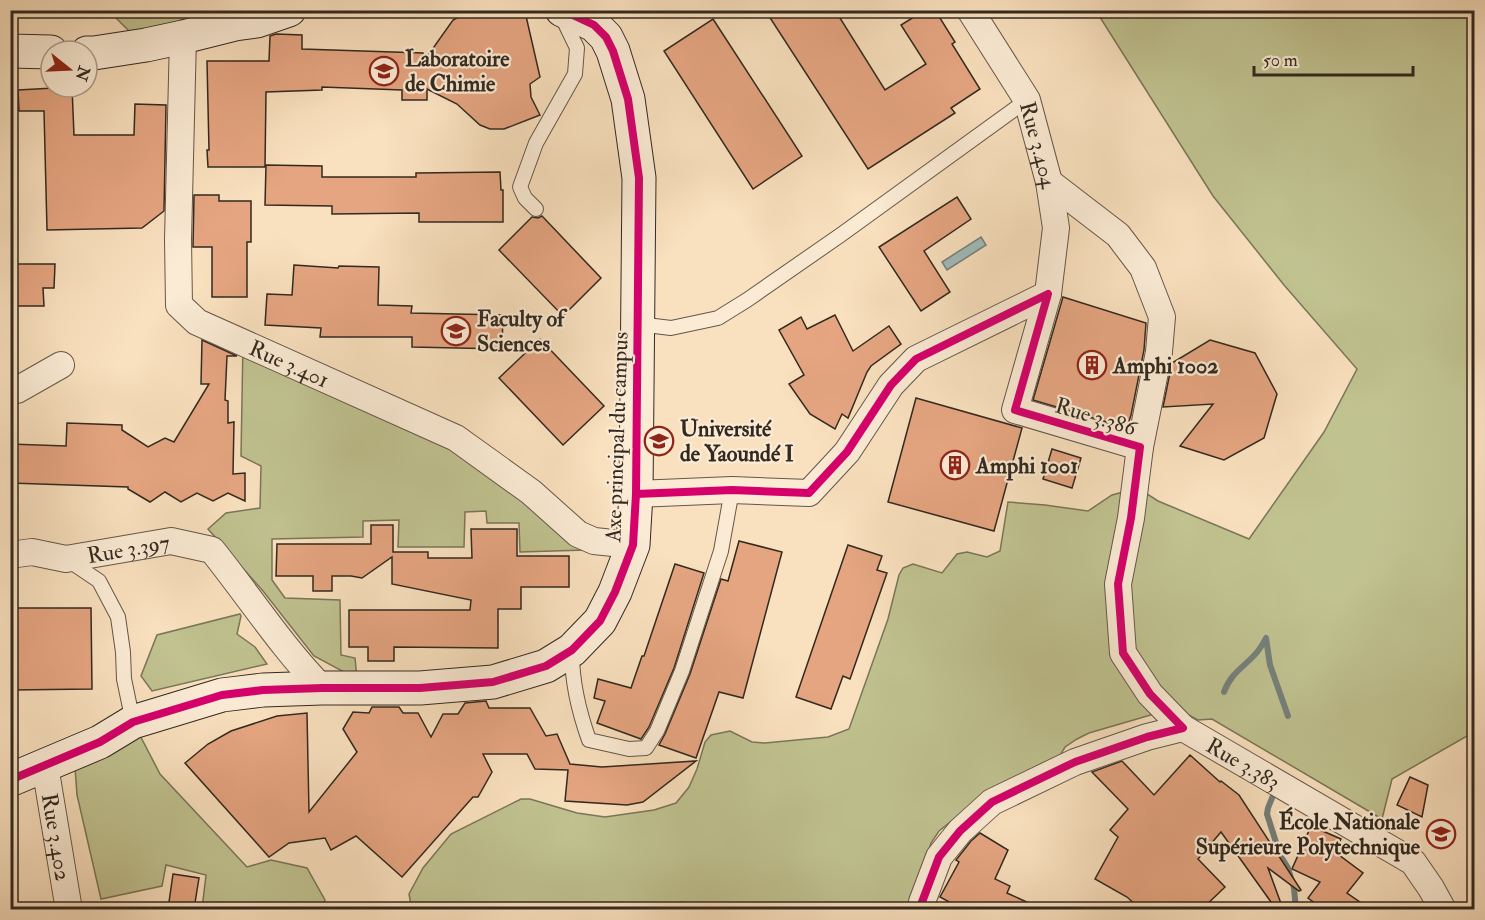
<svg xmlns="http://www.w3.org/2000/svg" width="1485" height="920" font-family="'IM FELL Double Pica',serif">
	<rect width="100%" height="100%" fill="#f9e0be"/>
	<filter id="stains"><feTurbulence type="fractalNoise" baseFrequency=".00333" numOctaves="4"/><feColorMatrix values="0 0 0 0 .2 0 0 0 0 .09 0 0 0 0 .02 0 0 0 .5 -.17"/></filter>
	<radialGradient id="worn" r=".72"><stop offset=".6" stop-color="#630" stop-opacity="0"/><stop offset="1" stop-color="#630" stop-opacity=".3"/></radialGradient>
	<g fill="#c0c290" stroke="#797658" stroke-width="1.5">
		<polygon points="75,11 212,11 210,13 188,24 130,32 112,14"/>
		<polygon points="1096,11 1474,11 1474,732 1392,779 1382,819 1212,719 1198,720 1172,706 1154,714 1089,733 1077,739 1065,747 1058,759 963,812 939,831 931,843 915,894 909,904 884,910 712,910 697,904 681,902 631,910 416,910 411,905 409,894 423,868 451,834 521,799 530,799 577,813 605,817 654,810 676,803 689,787 697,769 705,742 711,735 730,731 752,742 765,743 828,737 849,729 888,619 899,575 903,568 913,564 942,573 957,554 967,552 987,557 1000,551 1008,502 1045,505 1088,511 1112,495 1138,488 1158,501 1249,539 1324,432 1357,369 1284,285 1213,196"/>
		<polygon points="243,342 456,438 585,550 520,552 519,523 487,523 486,511 465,512 464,547 398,547 399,520 363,521 363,537 272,539 272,580 285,598 340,600 341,655 355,658 357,679 314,656 263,591 208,529 226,513 260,508 261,466 241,456"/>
		<polygon points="240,614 241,616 237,634 255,647 267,664 152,691 141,676 157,635"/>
		<polygon points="133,722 160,774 247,867 271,860 307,868 325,900 320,909 202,909 206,875 166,865 162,886 101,899 77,795 74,754"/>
	</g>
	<polygon fill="#a0bbba" stroke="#74817c" stroke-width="1.5" points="981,237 986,245 947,270 942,262"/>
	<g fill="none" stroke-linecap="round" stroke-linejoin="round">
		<g stroke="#74817c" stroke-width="6">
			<path d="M1224,692C1231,672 1246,666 1258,651C1261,647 1264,642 1266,638L1270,665L1288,716"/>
			<polyline points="1276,788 1268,808 1267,814 1280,855 1288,868 1294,888 1296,910"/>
		</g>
	</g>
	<g fill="#e5a581" stroke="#322920" stroke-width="1.5">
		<polygon points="472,10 505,10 508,13 526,16 540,77 530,84 531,97 540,115 504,129 490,129 480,125 457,104 427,89 427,100 402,100 402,90 322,87 322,90 266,92 265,167 208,167 207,150 209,150 207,61 269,61 270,36 276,34 302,35 302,49 423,53 424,61 453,20"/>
		<polygon points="765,10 835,10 885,90 926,64 901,25 925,10 935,10 955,42 952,44 980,89 951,108 955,113 868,169"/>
		<polygon points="713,19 802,156 753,189 664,51"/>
		<polygon points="72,87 74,135 134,135 135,104 166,105 164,211 142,228 47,230 44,111 19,111 18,90"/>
		<polygon points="266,165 322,166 322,177 416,177 416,173 500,172 501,190 503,190 503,222 419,222 419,213 332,214 332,206 265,205"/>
		<polygon points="194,195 219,195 219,201 251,201 251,242 247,242 247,297 212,297 212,247 193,247"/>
		<polygon points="957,197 971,219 924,251 950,292 921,311 879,247"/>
		<polygon points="542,216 601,278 563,316 499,250 532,217 538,218"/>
		<polygon points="10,264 55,264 54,288 43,288 44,306 10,306"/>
		<polygon points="294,265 338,268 339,266 379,267 378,305 412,306 411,313 503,315 502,349 412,347 412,337 320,337 321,328 265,325 267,294 292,295"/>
		<polygon points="1063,297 1146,323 1144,350 1131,415 1127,428 1033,400"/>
		<polygon points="835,315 853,351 889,326 901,344 871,366 867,372 848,418 842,414 835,429 810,414 789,384 804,375 779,330 801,317 807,329"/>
		<polygon points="540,339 604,406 563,445 499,378"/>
		<polygon points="202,340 237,356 227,356 225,400 228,401 228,423 234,422 233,474 245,473 245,501 228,493 213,501 197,493 181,502 165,492 150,502 128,489 128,487 10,483 10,444 66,446 67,423 122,425 122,430 148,447 165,438 174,442 209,384 201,384"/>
		<polygon points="1210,340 1255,353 1277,394 1264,438 1224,460 1180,446 1213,404 1163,407 1172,363"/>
		<polygon points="916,398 1022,428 994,531 888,502"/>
		<polygon points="1052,449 1081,458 1072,488 1043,479"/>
		<polygon points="371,525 393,525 393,552 428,552 428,558 472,558 471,529 517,529 517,556 569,556 569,587 521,587 521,609 498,609 498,648 394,647 394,661 368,661 368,647 349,647 349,610 470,610 471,600 392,584 392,557 362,578 351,576 332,576 332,591 313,591 313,576 276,576 277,544 371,544"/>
		<polygon points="739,541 782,552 743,698 719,692 696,758 659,745 665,734 690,674 721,579 728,581"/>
		<polygon points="848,545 882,556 877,570 887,573 850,679 843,676 831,709 796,697"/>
		<polygon points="675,564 704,573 674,668 649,727 641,739 597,723 605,701 594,698 598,679 631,688 642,656 644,656"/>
		<polygon points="10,608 91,608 92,689 10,690"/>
		<polygon points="486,701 489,708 530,708 546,736 557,734 570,764 602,767 696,761 643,802 627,805 565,801 568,770 535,769 527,754 483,754 492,772 478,797 473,797 402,877 356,836 331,850 325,838 289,843 269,857 185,763 208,744 231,731 277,716 307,713 309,812 357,752 343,729 353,712 369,713 372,707 399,707 403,713 418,713 431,737 443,714 458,714 465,703"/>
		<polygon points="1190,755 1220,782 1221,781 1239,795 1301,890 1299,891 1268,868 1283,909 1276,909 1221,832 1198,859 1225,887 1202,909 1140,909 1127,897 1095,879 1118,837 1110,830 1128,809 1092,772 1122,761 1154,795"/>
		<polygon points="1410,777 1428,785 1422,817 1397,805"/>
		<polygon points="1311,826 1341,839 1335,852 1363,873 1347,893 1370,909 1323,909 1308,898 1320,882 1292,869"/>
		<polygon points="980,833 1008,850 995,879 1010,886 1007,893 1042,909 962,909 940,897 959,862 956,860 971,841"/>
		<polygon points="173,874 199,878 194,909 168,909"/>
	</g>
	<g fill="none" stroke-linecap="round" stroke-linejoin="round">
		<g stroke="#645748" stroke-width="16">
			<g id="lane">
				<polyline points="536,209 525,198 520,187 536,143 575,74 577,48 562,17"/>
				<polyline points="638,324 671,328 718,318 747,300 842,234 1027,100"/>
				<polyline points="68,560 99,581 118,617 123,652 124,679 133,722"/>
				<path d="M572,653C572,683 579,712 589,740L629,749L646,748L657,731L682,671L721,551L732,490"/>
			</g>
		</g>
		<g stroke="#645748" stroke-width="28">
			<g id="street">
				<path id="s1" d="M970,10L1027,100L1049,182L1056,228L1048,294"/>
				<path id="s2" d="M183,37L178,239L179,305L197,322L456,438L531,492L578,534L594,541L633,545"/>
				<polyline points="1049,182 1118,235 1143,268 1162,317 1159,352 1140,447"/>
				<polyline points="10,391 17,390 61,365"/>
				<polyline points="636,494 732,490 809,493 847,452 891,385 916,359 1048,294 1015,410 1140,447 1131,518 1118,584 1123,653 1150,694 1183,728 1147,737 1075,762 992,802 960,831 939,857 922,902 923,910"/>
				<path id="s3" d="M10,555L32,552L66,559L171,541L212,550C249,596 281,646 322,688"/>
				<path id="s4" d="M1183,728L1413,862L1431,888L1443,910"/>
				<path id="s5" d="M45,766L69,910"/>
			</g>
		</g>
		<g stroke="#322920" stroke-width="35">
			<g id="secondary">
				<polyline points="10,51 51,52"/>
				<polyline points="87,53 94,53 146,45 183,37 235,24 257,21 289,10"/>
				<polyline points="10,780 100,742 133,722 222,695 263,690 322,688 420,688 493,682 546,666 572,650 600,621 615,592 633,545 636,494 639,178 628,99 613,51 606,37 594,25 562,10"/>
			</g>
		</g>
		<use href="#lane" stroke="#fbebd5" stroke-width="14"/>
		<use href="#street" stroke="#fbebd5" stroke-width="26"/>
		<use href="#secondary" stroke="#fbebd5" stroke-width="33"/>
		<g stroke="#fbebd5" stroke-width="11">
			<g id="cycleway">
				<polyline points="636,494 732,490 809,493 847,452 891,385 916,359 1048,294 1015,410 1140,447 1131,518 1118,584 1123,653 1150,694 1183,728 1147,737 1075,762 992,802 960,831 939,857 922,902 923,910"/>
				<polyline points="10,780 100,742 133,722 222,695 263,690 322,688 420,688 493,682 546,666 572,650 600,621 615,592 633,545 636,494 639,178 628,99 613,51 606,37 594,25 562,10"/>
			</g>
		</g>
		<use href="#cycleway" stroke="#d6006c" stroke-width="8"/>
	</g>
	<defs>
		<g id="university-ring" transform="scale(1.5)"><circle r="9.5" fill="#fbebd5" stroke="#8f2418" stroke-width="1.5"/><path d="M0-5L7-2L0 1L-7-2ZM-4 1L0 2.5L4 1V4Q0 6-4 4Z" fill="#8f2418"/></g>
		<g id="building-ring" transform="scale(1.5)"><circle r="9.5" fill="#fbebd5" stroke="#8f2418" stroke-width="1.5"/><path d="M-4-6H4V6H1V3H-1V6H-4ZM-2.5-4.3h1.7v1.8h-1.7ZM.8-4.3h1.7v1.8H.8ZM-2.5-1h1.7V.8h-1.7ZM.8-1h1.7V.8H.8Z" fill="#8f2418"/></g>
	</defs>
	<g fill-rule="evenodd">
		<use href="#university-ring" x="384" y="71"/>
		<use href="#university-ring" x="456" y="331"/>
		<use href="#building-ring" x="1092" y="365"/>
		<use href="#university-ring" x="659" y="441"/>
		<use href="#building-ring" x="955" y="465"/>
		<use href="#university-ring" x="1441" y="834"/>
	</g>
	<g text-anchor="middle" stroke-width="4.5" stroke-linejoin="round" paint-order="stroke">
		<g font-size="22" font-weight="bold" fill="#322920" stroke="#fbebd5" text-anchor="start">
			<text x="405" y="66">Laboratoire<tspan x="405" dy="25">de Chimie</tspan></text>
			<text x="477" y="326">Faculty of<tspan x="477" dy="25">Sciences</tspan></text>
			<text x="1113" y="373">Amphi 1002</text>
			<text x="680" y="436">Université<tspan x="680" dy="25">de Yaoundé I</tspan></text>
			<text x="976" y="473">Amphi 1001</text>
			<text x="1420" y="829" text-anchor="end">École Nationale<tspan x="1420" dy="25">Supérieure Polytechnique</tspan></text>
		</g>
		<g font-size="22" fill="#322920" stroke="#fbebd5">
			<text dy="8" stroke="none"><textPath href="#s1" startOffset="153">Rue 3.404</textPath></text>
			<text dy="8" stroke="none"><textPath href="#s2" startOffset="394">Rue 3.401</textPath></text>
			<text transform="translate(1096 416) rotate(17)" y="8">Rue 3.386</text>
			<text transform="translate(616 437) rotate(-88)" y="8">Axe principal du campus</text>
			<text dy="8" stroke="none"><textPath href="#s3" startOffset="120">Rue 3.397</textPath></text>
			<text dy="8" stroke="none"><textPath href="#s4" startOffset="70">Rue 3.383</textPath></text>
			<text dy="8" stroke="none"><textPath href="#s5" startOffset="72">Rue 3.402</textPath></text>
		</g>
	</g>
	<rect width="1485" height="920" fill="none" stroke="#f9e0be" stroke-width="36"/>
	<rect x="12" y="12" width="1461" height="896" fill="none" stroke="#322920" stroke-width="3"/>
	<rect x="18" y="18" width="1449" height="884" fill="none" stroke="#322920" stroke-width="1.5"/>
	<g transform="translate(69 69) rotate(108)"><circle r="28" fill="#fbebd5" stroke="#ab9d8d" stroke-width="1.5"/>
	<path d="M0-4.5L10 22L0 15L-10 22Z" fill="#8f2418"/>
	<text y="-9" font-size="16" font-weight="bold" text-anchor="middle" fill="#322920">N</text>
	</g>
	<path d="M1254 66v9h159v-9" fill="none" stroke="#322920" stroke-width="3"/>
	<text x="1263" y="66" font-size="18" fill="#322920" stroke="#fbebd5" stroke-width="4.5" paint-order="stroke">50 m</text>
	<rect width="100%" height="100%" filter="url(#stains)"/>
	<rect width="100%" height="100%" fill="url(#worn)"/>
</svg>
